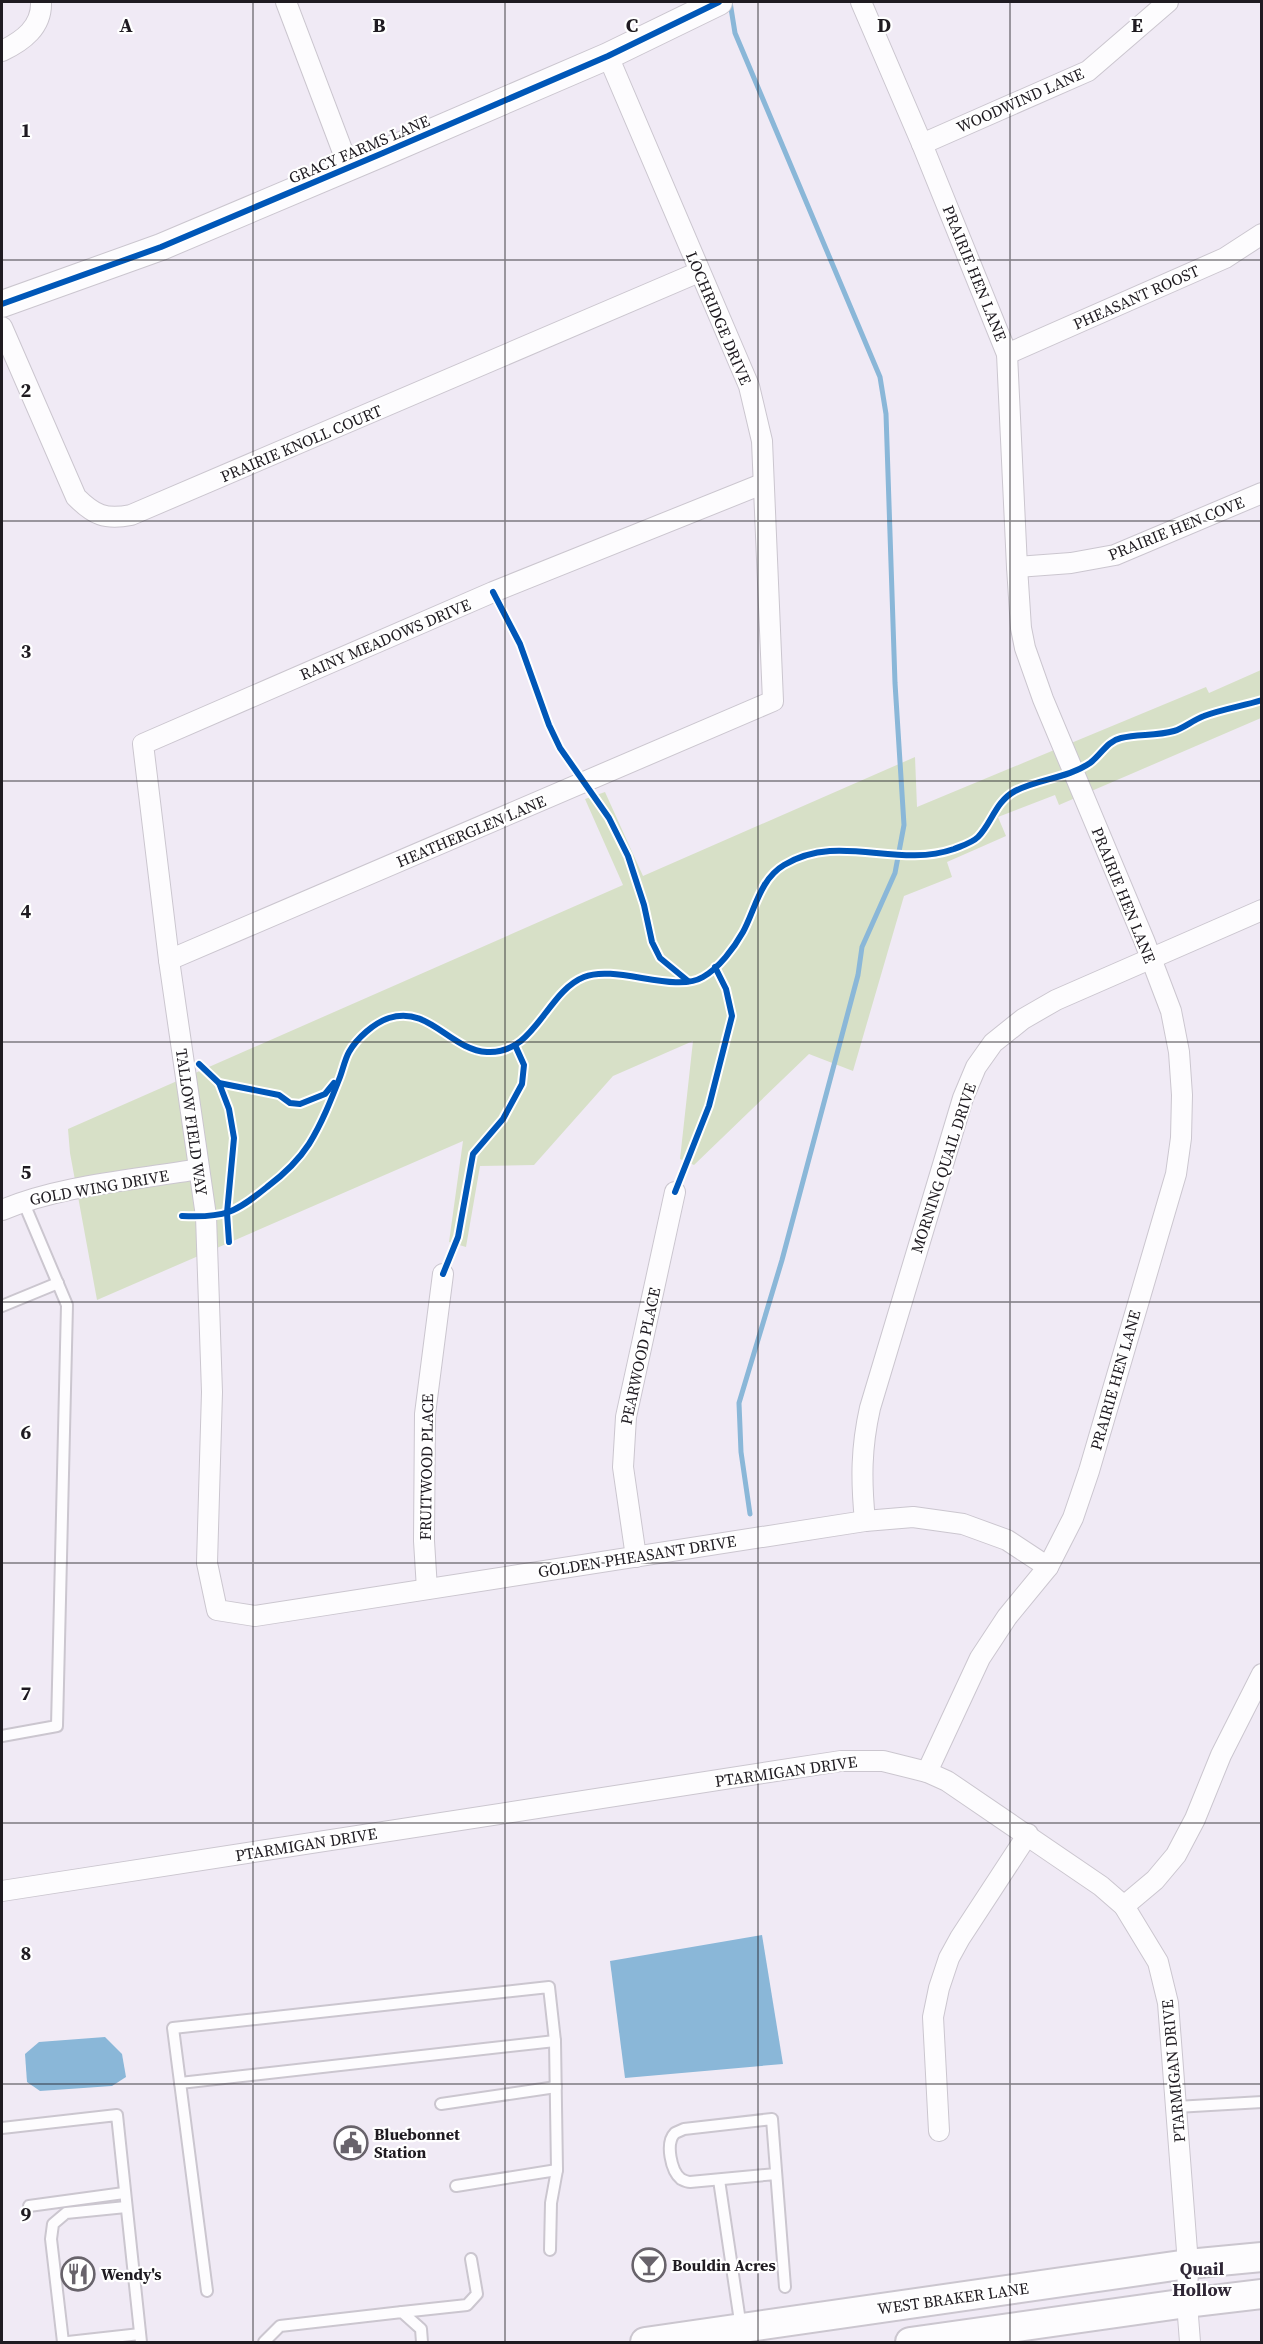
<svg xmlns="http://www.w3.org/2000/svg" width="1263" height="2344" font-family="'Source Serif 4',serif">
	<rect width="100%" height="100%" fill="#f0eaf5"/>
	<polygon fill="#d7e0c7" points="1261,663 1261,718 1059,805 1055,795 998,817 1006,836 947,862 952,877 904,896 853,1071 809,1054 694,1165 680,1159 693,1041 613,1076 534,1165 480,1166 466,1247 449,1242 463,1141 97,1300 70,1153 68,1129 623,885 585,799 605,792 643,876 915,757 917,807 1206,687 1209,693 1261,670"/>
	<g fill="#8ab7d8">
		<polygon points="762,1935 783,2064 625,2078 610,1961"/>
		<polygon points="105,2037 122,2054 126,2077 112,2086 40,2091 27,2082 25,2054 39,2042"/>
	</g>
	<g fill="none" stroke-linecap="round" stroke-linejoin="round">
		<polyline stroke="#8ab7d8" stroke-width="5" points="730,2 735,33 880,377 886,414 895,683 904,825 895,873 862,947 858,975 782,1260 739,1403 741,1452 750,1514"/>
		<g stroke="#cbc6cf" stroke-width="14">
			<g id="service">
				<polyline points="2,1306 58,1283"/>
				<polyline points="2,1736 57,1726 67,1305 23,1201"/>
				<polyline points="180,2083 555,2041"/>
				<polyline points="441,2104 556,2087"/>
				<polyline points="1176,2107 1262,2102"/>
				<polyline points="2,2128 117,2115 141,2342"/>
				<path d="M776,2174L690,2182C687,2182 683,2180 681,2179C671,2171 665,2143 675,2133C675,2133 684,2129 684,2129L772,2119L785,2287"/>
				<polyline points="719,2180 741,2328"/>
				<polyline points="456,2186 557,2170"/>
				<polyline points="29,2206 124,2193"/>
				<polyline points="207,2291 173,2028 549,1987 555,2041 557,2170 551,2203 550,2250"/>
				<polyline points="402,2312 467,2305 477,2294 471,2259"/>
				<polyline points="63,2342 51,2239 53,2224 66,2213 126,2207"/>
				<polyline points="68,2342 140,2334"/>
				<polyline points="264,2342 280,2326 402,2312 421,2329 422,2342"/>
			</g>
		</g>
		<g stroke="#cbc6cf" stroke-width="22">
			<g id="minor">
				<polyline points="286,2 349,168"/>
				<polyline points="861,2 922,144 1007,354 1017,567 1021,628 1025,648 1043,699 1144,940 1171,1011 1179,1052 1182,1095 1181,1138 1176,1174 1089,1471 1073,1518 1048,1567 1007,1617 980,1658 927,1772"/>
				<path d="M2,51C23,41 42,27 41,2"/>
				<polyline points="922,144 1088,71 1168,2"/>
				<path d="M2,327L76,497C94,515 105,520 131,515L699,272"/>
				<polyline points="1007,354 1225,258 1262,234"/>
				<polyline points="762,484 493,592 143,744 169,960 206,1216 212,1392 207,1563 217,1610 255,1616 865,1521 913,1517 963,1524 1007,1540 1048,1567"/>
				<polyline points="1017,567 1071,563 1115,555 1262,493"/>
				<polyline points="169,960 773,701 762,441 749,386 608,56"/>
				<path d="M2,1210C61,1185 135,1180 199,1169"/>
				<path d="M865,1521C861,1480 861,1448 870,1408L963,1098L976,1067L993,1043L1023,1019L1056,1000L1262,910"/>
				<polyline points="636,1557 623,1467 626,1417 675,1192"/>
				<polyline points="427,1589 424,1541 425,1414 443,1274"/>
				<polyline points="2,1891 841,1761 883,1761 927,1772 947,1781 1101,1886 1124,1906 1158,1962 1168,2003 1188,2264 1187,2303 1190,2342"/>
				<polyline points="1124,1906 1155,1880 1176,1855 1195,1819 1221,1755 1262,1674"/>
				<polyline points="939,2131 933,2017 939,1988 949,1958 960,1938 1028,1834"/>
			</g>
		</g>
		<g stroke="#cbc6cf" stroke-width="28">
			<polyline id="tertiary" points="2,304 161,247 383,153 608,56 719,2"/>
		</g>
		<g stroke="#cbc6cf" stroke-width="32">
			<g id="secondary">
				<polyline points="645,2342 1188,2264 1262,2257"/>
				<polyline points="910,2342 1187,2303 1262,2294"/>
			</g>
		</g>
		<use href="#service" stroke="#fdfcfe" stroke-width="10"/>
		<use href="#minor" stroke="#fdfcfe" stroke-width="20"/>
		<use href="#tertiary" stroke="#fdfcfe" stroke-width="26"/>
		<use href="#secondary" stroke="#fdfcfe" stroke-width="28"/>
		<g stroke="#fff" stroke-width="10">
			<g id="cycleway">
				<polyline points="2,304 161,247 383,153 608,56 719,2"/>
				<polyline points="493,592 520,644 549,725 560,748 609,818 628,856 644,905 652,942 660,958 688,981"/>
				<polyline points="199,1064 219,1083 279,1095 290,1103 300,1104 325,1094 334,1083"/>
				<polyline points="219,1083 229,1109 234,1138 227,1213 229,1242"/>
				<polyline points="675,1192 709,1106 732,1016 726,989 715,967"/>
				<path d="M182,1216C225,1218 235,1213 267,1187C283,1175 298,1161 309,1144C322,1123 331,1100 340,1077C343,1069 345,1059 349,1052C357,1038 374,1023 389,1018C429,1005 450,1050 487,1052C535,1055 546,992 584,977C615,964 675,994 703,977C719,968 734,948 743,932C755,910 760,879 784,865C839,832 896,869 954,849C961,846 972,843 978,837C992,823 995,802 1015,791C1038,779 1068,778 1090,763C1101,755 1107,741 1121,738C1138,734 1156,736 1174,731C1184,728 1193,720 1204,716C1222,709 1243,706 1262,700"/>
				<polyline points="443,1274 458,1237 473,1154 503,1119 522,1084 524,1065 515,1045"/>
			</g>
		</g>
		<use href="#cycleway" stroke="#0057b8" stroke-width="6"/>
	</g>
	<path fill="none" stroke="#1f1b21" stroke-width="1.5" stroke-opacity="0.55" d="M253,2V2342M505,2V2342M758,2V2342M1010,2V2342M2,260H1262M2,521H1262M2,781H1262M2,1042H1262M2,1302H1262M2,1563H1262M2,1823H1262M2,2084H1262"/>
	<defs>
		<g id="civic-ring" transform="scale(1.725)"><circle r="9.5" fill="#fff" stroke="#68636b" stroke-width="1.5"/><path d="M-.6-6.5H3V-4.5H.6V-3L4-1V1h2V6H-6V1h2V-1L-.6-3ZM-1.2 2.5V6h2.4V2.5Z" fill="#68636b"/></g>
		<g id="bar-ring" transform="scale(1.725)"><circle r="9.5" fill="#fff" stroke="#68636b" stroke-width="1.5"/><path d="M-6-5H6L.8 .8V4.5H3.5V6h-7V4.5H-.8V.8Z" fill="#68636b"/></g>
		<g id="restaurant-ring" transform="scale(1.725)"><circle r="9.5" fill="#fff" stroke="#68636b" stroke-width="1.5"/><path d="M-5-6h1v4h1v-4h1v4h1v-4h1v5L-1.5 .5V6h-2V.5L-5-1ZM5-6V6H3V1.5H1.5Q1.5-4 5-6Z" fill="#68636b"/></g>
	</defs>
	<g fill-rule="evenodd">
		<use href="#civic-ring" x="351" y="2143"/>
		<use href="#bar-ring" x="649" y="2265"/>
		<use href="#restaurant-ring" x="78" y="2274"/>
	</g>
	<g text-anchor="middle" stroke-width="4.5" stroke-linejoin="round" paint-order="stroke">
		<g font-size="16" fill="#1f1b21" stroke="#fff">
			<text transform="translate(1020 100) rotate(-24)" y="6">WOODWIND LANE</text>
			<text transform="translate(359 149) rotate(-23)" y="6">GRACY FARMS LANE</text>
			<text transform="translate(975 273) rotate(68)" y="6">PRAIRIE HEN LANE</text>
			<text transform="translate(1136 297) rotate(-24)" y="6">PHEASANT ROOST</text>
			<text transform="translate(719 318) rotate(67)" y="6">LOCHRIDGE DRIVE</text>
			<text transform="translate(301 443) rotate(-23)" y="6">PRAIRIE KNOLL COURT</text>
			<text transform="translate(1176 528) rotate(-22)" y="6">PRAIRIE HEN COVE</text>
			<text transform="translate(385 639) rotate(-23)" y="6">RAINY MEADOWS DRIVE</text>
			<text transform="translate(471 831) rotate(-23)" y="6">HEATHERGLEN LANE</text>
			<text transform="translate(1124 895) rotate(68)" y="6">PRAIRIE HEN LANE</text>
			<text transform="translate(192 1122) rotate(82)" y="6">TALLOW FIELD WAY</text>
			<text transform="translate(943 1168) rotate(-72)" y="6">MORNING QUAIL DRIVE</text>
			<text transform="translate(99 1187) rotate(-10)" y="6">GOLD WING DRIVE</text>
			<text transform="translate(640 1356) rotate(-78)" y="6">PEARWOOD PLACE</text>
			<text transform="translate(1115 1380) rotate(-74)" y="6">PRAIRIE HEN LANE</text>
			<text transform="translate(426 1467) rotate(-89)" y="6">FRUITWOOD PLACE</text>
			<text transform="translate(637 1556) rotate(-9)" y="6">GOLDEN PHEASANT DRIVE</text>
			<text transform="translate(786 1771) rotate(-8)" y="6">PTARMIGAN DRIVE</text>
			<text transform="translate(306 1844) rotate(-9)" y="6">PTARMIGAN DRIVE</text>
			<text transform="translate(1173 2071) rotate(-95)" y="6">PTARMIGAN DRIVE</text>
			<text transform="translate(953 2298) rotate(-8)" y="6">WEST BRAKER LANE</text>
		</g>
		<g font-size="16" font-weight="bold" fill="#1f1b21" stroke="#fff" text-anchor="start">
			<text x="374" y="2140">Bluebonnet<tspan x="374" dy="18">Station</tspan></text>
			<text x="672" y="2271">Bouldin Acres</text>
			<text x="101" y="2280">Wendy's</text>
		</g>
		<g font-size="18" font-weight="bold" fill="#2f2635" stroke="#fff">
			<text x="1202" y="2275">Quail<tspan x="1202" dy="21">Hollow</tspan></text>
		</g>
	</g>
	<g font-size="20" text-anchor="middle" font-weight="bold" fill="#1f1b21" stroke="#fff" stroke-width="4.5" stroke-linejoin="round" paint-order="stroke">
		<text x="126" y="32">A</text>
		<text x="379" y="32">B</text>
		<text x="632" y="32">C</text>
		<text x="884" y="32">D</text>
		<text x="1137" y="32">E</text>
		<text x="26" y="137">1</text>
		<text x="26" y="397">2</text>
		<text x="26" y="658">3</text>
		<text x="26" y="918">4</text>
		<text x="26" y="1179">5</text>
		<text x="26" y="1439">6</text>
		<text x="26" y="1700">7</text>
		<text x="26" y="1960">8</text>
		<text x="26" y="2221">9</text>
	</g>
	<rect width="1263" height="2344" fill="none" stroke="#1f1b21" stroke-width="6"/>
</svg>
